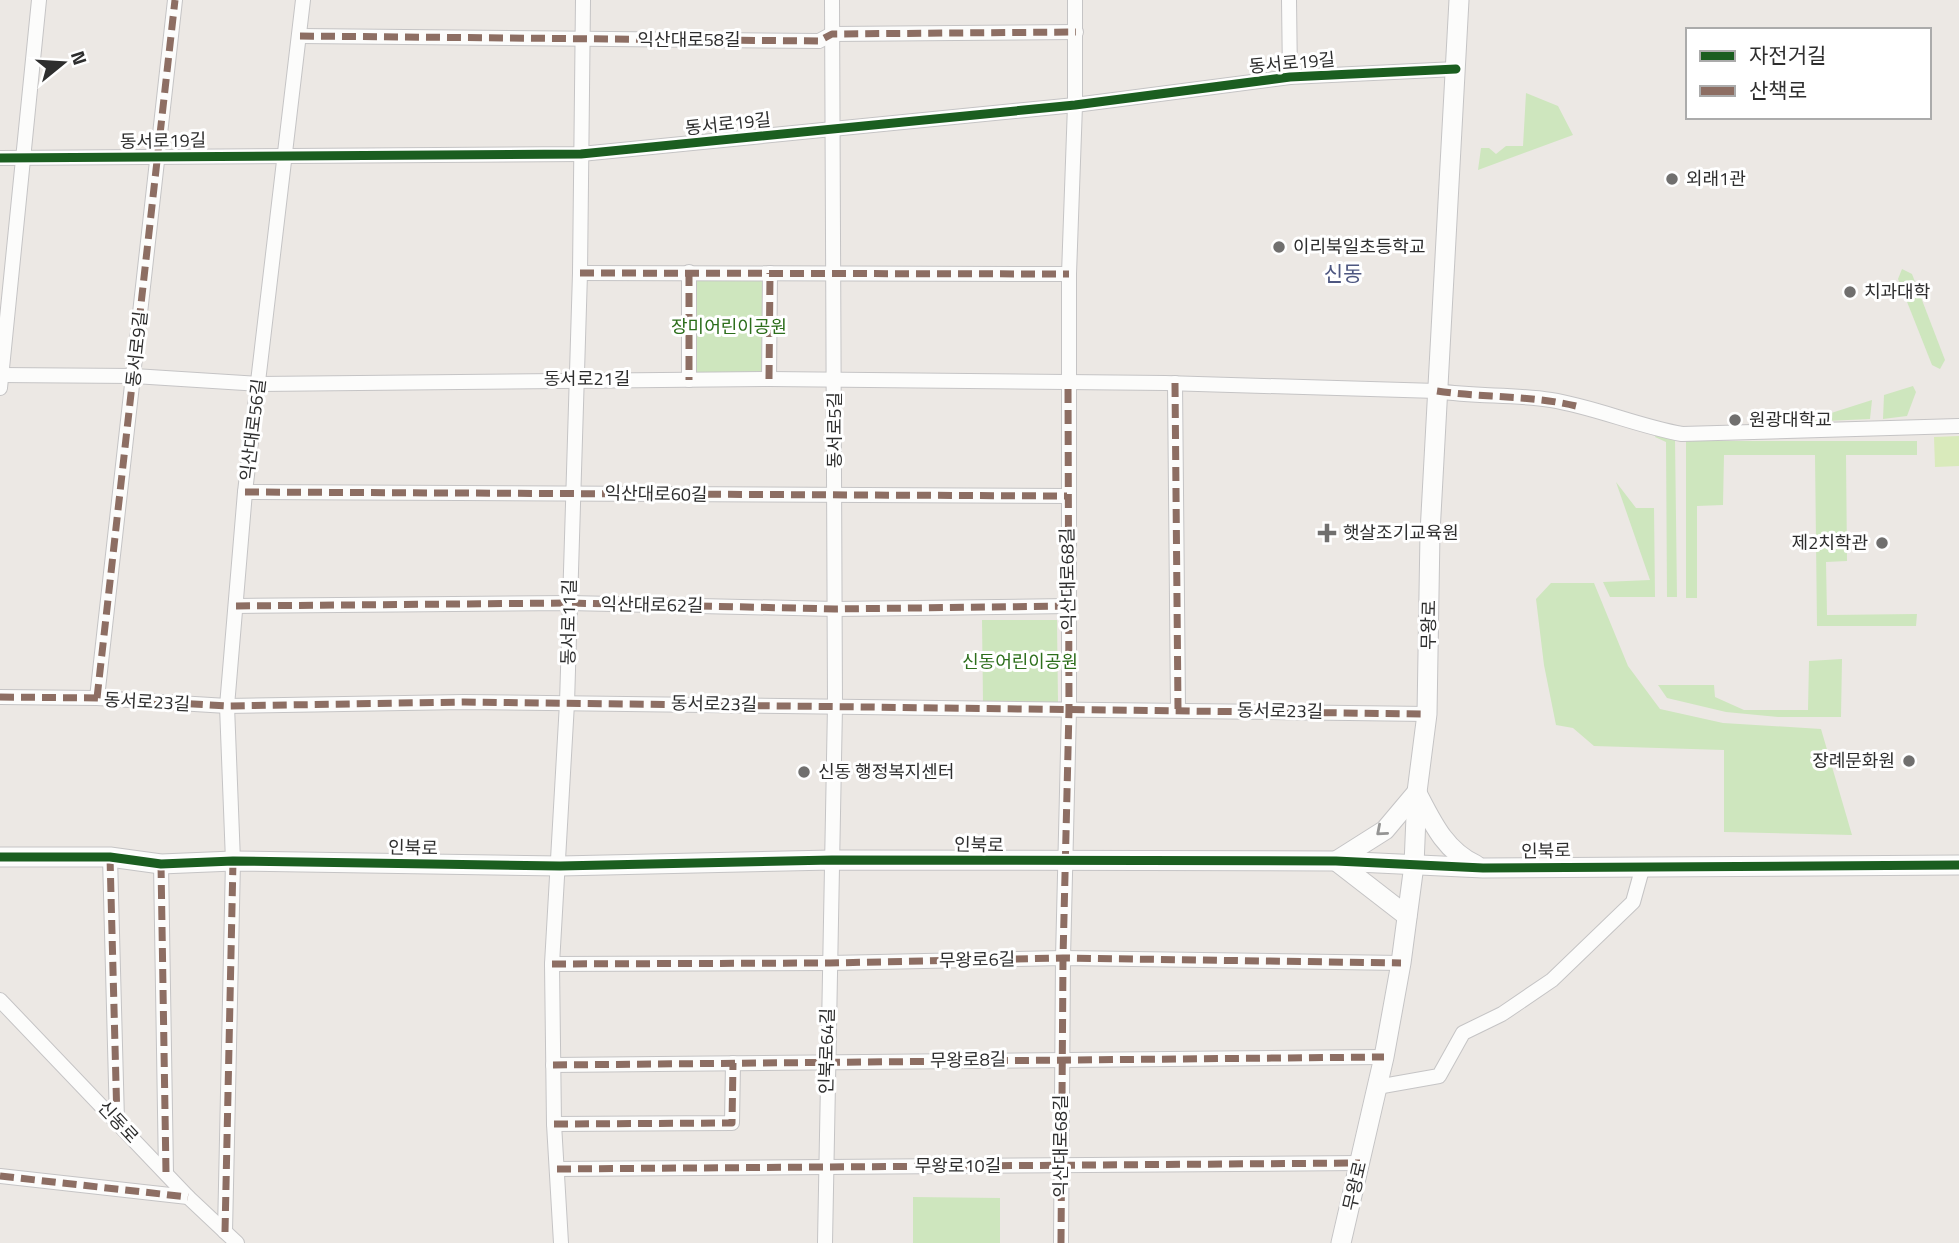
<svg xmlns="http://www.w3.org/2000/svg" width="1959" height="1243" font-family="'Titillium Web','Noto Sans KR',sans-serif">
	<rect width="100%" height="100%" fill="#ece8e4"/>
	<g fill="#cee6be">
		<polygon points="1526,93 1558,106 1573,135 1478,170 1481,148 1489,148 1496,154 1506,146 1523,146"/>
		<polygon points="1902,269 1912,274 1945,360 1940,369 1932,365 1898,279"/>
		<polygon points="694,277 766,277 765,376 693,376"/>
		<polygon points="1913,386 1916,392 1907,416 1883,419 1884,395"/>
		<polygon points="1872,400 1870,419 1803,422"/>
		<polygon points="1657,431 1675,438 1677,597 1667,597 1666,442 1655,437"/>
		<polygon points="1686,441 1917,441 1917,455 1846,455 1847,561 1826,562 1827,615 1917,614 1916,626 1817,626 1815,455 1724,455 1723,505 1697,506 1697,598 1686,598"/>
		<polygon points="1616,482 1636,508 1654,508 1655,597 1610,597 1603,582 1650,580"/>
		<polygon points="1551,583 1594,583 1628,666 1660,709 1723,723 1821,729 1852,835 1724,832 1724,750 1594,746 1573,728 1556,725 1544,665 1536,599"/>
		<polygon points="982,620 1057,620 1058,703 983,703"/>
		<polygon points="1842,659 1841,717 1778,717 1726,712 1667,698 1658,685 1714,685 1715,697 1744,710 1808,710 1809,661"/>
		<polygon points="913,1197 1000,1198 1000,1243 913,1243"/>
	</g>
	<polygon fill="#d9eabb" points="1959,436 1959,466 1935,467 1934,437"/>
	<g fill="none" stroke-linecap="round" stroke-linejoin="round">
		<g stroke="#c5c4c5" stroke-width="16">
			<g id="street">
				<polyline points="1289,0 1290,77"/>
				<polyline points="300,36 819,41 832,34 1076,32"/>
				<polyline points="0,158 581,154 1075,105 1290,77 1456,69"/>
				<polyline points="689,272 689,380"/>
				<polyline points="580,273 1069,274"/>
				<path d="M0,375L134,376L259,384L769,379L1165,383L1437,391C1475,397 1513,394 1551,400C1595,407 1637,426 1682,434L1959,426"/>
				<polyline points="769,379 770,273"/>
				<polyline points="1175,383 1178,709"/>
				<polyline points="0,388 39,0"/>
				<polyline points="245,492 1067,496"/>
				<polyline points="236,606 569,603 835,609 1069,606"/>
				<polyline points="0,697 97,698 227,706 464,702 1427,714"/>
				<polyline points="97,698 175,0"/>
				<polyline points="110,857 117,1121"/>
				<polyline points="161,864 166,1173"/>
				<polyline points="552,964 830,963 1063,958 1401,963"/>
				<polyline points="0,1000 188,1197 237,1243"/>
				<polyline points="553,1065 1384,1057"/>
				<polyline points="1377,1087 1439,1076 1463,1033 1502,1014 1552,980 1633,902 1643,866"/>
				<polyline points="554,1124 732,1123 733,1063"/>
				<polyline points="557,1169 1360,1163"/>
				<polyline points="0,1176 188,1197"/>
				<polyline points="225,1232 233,861 227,706 245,492 303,0"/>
				<polyline points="561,1243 554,1124 552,964 567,703 580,273 583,0"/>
				<polyline points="825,1243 835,706 832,0"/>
				<polyline points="1061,1243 1063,958 1069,709 1069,274 1075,105 1075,0"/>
			</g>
		</g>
		<g stroke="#c5c4c5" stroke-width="21">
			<g id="secondary">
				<path d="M1417,793C1432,822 1445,851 1476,865"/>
				<polyline points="0,857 110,857 161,864 233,861 560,866 832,860 1336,861 1483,868 1959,865"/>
				<polyline points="1336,861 1385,830 1417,792"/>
				<polyline points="1336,861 1407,916"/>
				<polyline points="1341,1243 1384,1057 1401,963 1414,865 1417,792 1427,714 1430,533 1459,0"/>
			</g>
		</g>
		<use href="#street" stroke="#fcfcfb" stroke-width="14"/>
		<use href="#secondary" stroke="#fcfcfb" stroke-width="19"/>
		<g stroke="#8d6e63" stroke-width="7" stroke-dasharray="14 7" stroke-linecap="butt">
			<polyline points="300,36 819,41 832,34 1076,32"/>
			<polyline points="689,272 689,380"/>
			<polyline points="580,273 1069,274"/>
			<polyline points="769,379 770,273"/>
			<polyline points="1175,383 1178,709"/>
			<path d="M1437,391C1483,398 1531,395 1576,406"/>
			<polyline points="245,492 1067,496"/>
			<polyline points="236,606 569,603 835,609 1069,606"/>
			<polyline points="0,697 97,698 227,706 464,702 1427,714"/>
			<polyline points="97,698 175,0"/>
			<polyline points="110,857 117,1121"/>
			<polyline points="161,864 166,1173"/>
			<polyline points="552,964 830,963 1063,958 1401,963"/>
			<polyline points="553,1065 1384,1057"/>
			<polyline points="554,1124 732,1123 733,1063"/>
			<polyline points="557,1169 1360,1163"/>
			<polyline points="0,1176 188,1197"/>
			<polyline points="225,1232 233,861"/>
			<polyline points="1061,1243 1063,958 1069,709 1068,382"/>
		</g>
		<g stroke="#fff" stroke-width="13">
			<g id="cycleway">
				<polyline points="0,158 581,154 1075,105 1290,77 1456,69"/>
				<polyline points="0,857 110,857 161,864 233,861 560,866 832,860 1336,861 1483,868 1959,865"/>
			</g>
		</g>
		<use href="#cycleway" stroke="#1b5e20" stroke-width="9"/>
	</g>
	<defs><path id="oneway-chevron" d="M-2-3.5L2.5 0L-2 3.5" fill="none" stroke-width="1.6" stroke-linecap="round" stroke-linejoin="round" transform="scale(1.75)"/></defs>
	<use stroke="#959594" href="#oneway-chevron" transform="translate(1381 831) rotate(139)"/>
	<g fill="#706f6e" stroke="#fff" stroke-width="2.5">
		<circle cx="1672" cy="179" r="7"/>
		<circle cx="1279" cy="247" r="7"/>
		<circle cx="1850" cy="292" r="7"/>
		<circle cx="1735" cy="420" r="7"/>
		<path d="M1323.5 522.5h7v7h7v7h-7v7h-7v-7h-7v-7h7z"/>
		<circle cx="1882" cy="543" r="7"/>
		<circle cx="1909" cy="761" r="7"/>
		<circle cx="804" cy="772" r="7"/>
	</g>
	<g text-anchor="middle" stroke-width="6" stroke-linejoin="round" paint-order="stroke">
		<g font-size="18" fill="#2e2e2e" stroke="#fff">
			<text x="689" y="46">익산대로58길</text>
			<text transform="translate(1292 63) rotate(-5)" y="6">동서로19길</text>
			<text transform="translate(728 124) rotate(-6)" y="6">동서로19길</text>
			<text transform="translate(163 141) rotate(-1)" y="6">동서로19길</text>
			<text transform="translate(137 349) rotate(-84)" y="6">동서로9길</text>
			<text x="587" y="385">동서로21길</text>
			<text transform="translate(253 430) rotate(-83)" y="6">익산대로56길</text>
			<text transform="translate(835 430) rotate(-90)" y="6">동서로5길</text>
			<text transform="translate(656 494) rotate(1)" y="6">익산대로60길</text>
			<text transform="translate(1068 579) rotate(-91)" y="6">익산대로68길</text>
			<text transform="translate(652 605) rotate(1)" y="6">익산대로62길</text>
			<text transform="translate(569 622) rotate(-89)" y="6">동서로11길</text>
			<text transform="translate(1429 625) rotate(-89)" y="6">무왕로</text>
			<text transform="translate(147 702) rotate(3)" y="6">동서로23길</text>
			<text transform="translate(714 704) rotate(1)" y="6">동서로23길</text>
			<text transform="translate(1280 711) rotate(1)" y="6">동서로23길</text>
			<text transform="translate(979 845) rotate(1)" y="6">인북로</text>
			<text transform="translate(413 848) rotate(1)" y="6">인북로</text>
			<text transform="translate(1546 851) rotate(-1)" y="6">인북로</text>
			<text transform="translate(977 960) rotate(-1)" y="6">무왕로6길</text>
			<text transform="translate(827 1051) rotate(-89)" y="6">인북로64길</text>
			<text transform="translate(968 1060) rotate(-1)" y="6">무왕로8길</text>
			<text transform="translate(118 1122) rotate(47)" y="6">신동로</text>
			<text transform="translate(1061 1146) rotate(-90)" y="6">익산대로68길</text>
			<text x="958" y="1172">무왕로10길</text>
			<text transform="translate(1355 1186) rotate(-77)" y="6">무왕로</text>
		</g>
		<g font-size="18" fill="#2e2e2e" stroke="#fff" text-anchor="start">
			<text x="1686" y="185">외래1관</text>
			<text x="1293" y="253">이리북일초등학교</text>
			<text x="1864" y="298">치과대학</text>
			<text x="1749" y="426">원광대학교</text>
			<text x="1343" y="539">햇살조기교육원</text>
			<text x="1868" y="549" text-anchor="end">제2치학관</text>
			<text x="1895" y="767" text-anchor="end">장례문화원</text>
			<text x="818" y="778">신동 행정복지센터</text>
		</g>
		<g font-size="18" fill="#2c6e1b" stroke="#fff">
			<text x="729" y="333">장미어린이공원</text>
			<text x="1020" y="668">신동어린이공원</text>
		</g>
		<g font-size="21" fill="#4d5680" stroke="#fff">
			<text x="1343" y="281">신동</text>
		</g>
	</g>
	<rect x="1686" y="28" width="245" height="91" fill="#ffffff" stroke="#ababab" stroke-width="2"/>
	<rect x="1700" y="51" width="35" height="10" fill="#1b5e20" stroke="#ababab" stroke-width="2"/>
	<text x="1749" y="63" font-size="21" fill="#2e2e2e">자전거길</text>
	<rect x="1700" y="86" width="35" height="10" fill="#8d6e63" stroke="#ababab" stroke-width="2"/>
	<text x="1749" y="98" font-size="21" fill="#2e2e2e">산책로</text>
	<g transform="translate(63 63) rotate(72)" stroke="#ffffff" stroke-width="5" paint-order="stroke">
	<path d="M0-5L12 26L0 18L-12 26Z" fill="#2e2e2e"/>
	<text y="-10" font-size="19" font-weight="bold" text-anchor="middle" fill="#2e2e2e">N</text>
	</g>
</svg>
